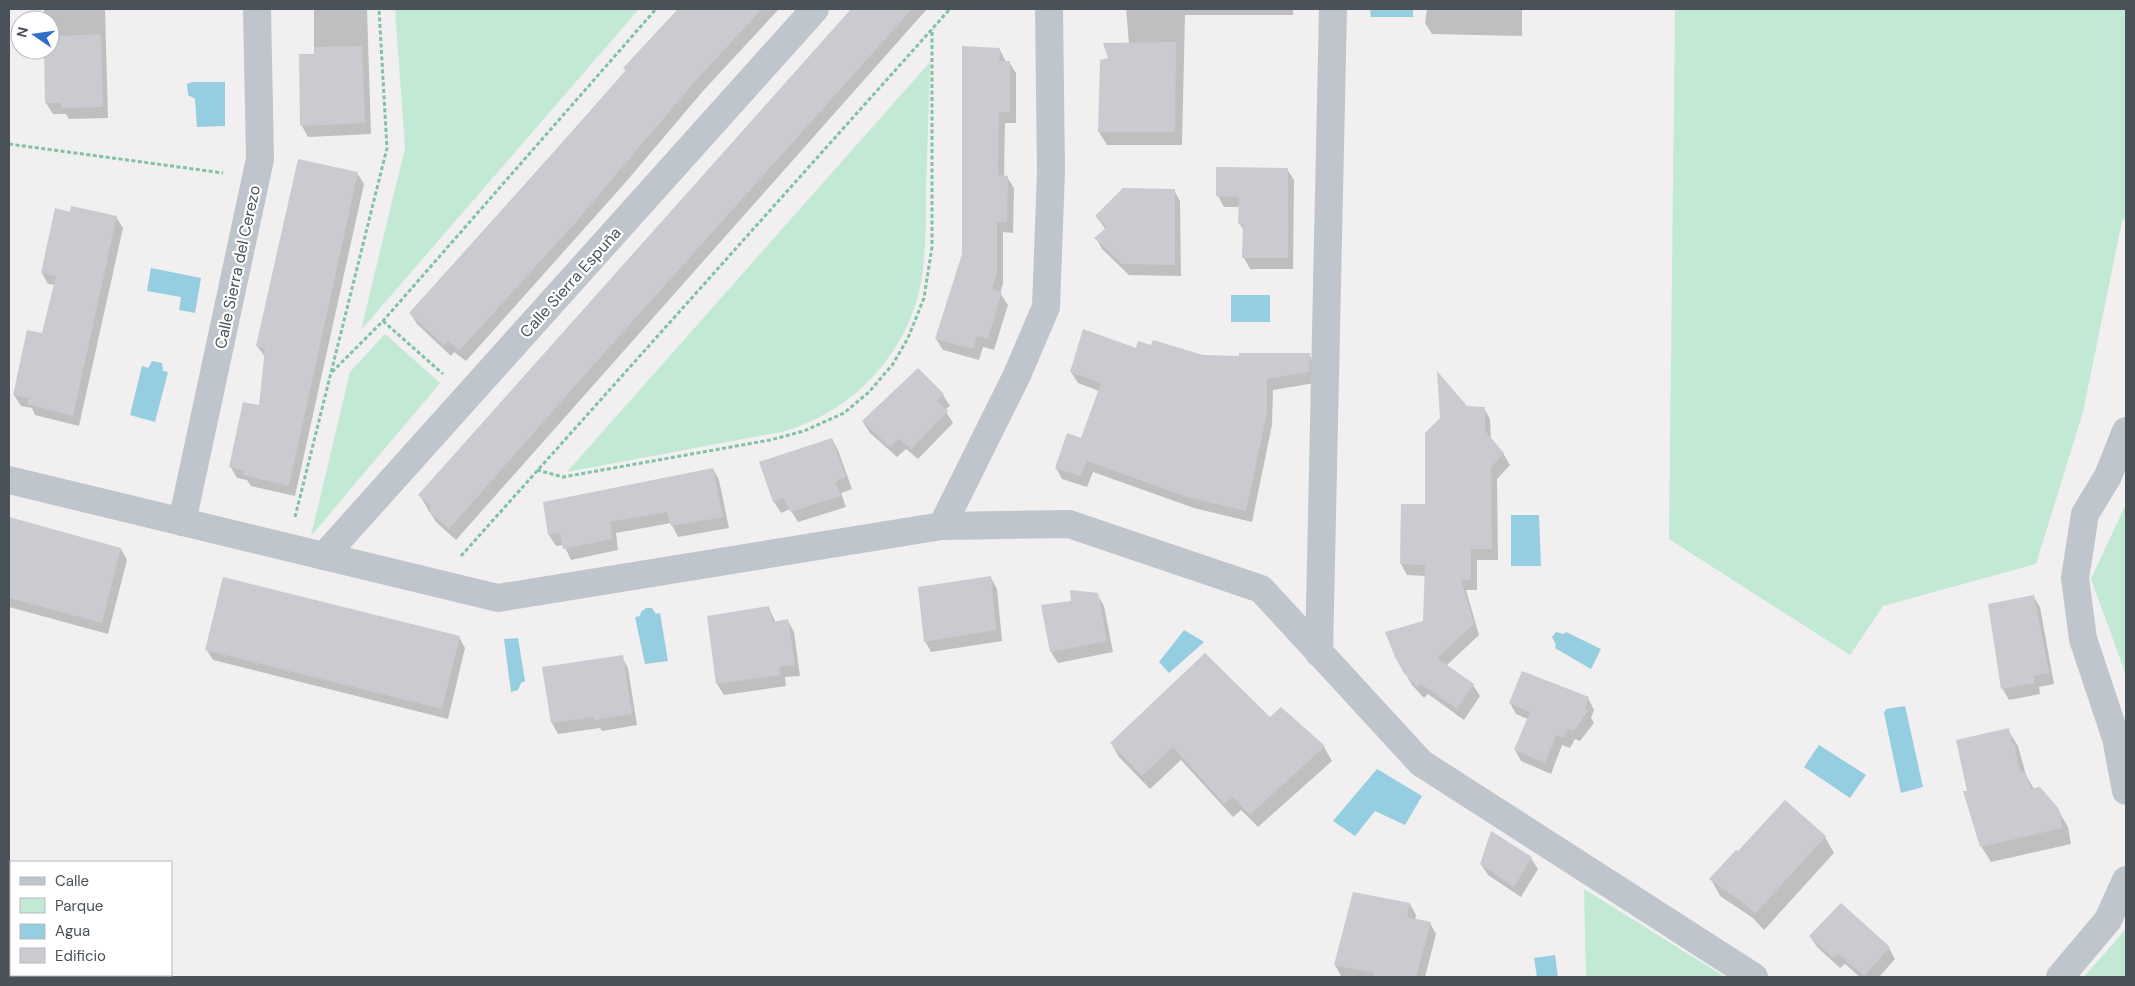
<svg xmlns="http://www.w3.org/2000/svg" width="2135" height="986" font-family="'DM Sans',sans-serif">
	<rect width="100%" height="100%" fill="#f1efef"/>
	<g fill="#c2e9d3">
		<polygon points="395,9 639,9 361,330 405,148"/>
		<polygon points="1675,9 2126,9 2126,217 2122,221 2083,412 2036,564 1883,606 1850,655 1669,539"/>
		<path d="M930,62C929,106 927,149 926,192C926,223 926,253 921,283C910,341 870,392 818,418C808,423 796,427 786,431L567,472Z"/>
		<polygon points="385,334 440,383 311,536 350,372"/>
		<polygon points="2126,504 2126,675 2091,579"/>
		<polygon points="1584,889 1725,977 1586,977"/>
		<polygon points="2126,929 2126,977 2084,977"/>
	</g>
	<g fill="#95cee0">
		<polygon points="1370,9 1413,9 1413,17 1371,17"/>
		<polygon points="192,82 225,82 225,126 197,127 195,99 188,95 187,84"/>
		<polygon points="151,268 201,278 195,313 179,310 181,297 147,291"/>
		<rect x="1231" y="295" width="39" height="27"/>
		<polygon points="152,361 162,363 163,371 168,372 155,422 130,415 142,366 148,368"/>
		<polygon points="1511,515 1539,515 1541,566 1511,566"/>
		<polygon points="646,608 652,608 656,614 660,613 668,661 645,664 635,617 640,616 641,612"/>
		<polygon points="1184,630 1204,642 1169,673 1159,662"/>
		<polygon points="1556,632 1564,634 1566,632 1601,649 1591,669 1555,648 1556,645 1552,637"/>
		<polygon points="518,638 525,681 521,683 518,690 511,692 504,639"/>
		<polygon points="1905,706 1923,787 1901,793 1884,713 1886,709"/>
		<polygon points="1819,745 1866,775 1850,798 1804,767"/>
		<polygon points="1377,769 1422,796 1405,825 1375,811 1355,836 1333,821"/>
		<polygon points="1555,955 1558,977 1537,977 1534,958"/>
	</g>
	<g fill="#0003">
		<polygon points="44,9 105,9 108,118 69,119 66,114 53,114 46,103 45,50 50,50 50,20 44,20"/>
		<polygon points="314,9 367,9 371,134 308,137 302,126 314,55"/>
		<polygon points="680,9 779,9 703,91 625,183 466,361 454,352 451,356 417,324 410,313 626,71 624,68"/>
		<polygon points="852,9 927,9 456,540 436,522 420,496"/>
		<polygon points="1126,9 1293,9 1293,15 1185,15 1182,145 1107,145 1099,132 1109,59 1129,44"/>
		<polygon points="1427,9 1522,9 1522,36 1432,34 1425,23"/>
		<polygon points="1000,50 1006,62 1009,62 1016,73 1016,123 1005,123 1004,177 1007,177 1014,188 1013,233 1003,232 1003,284 1000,293 1008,305 994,350 983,347 979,360 943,350 936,339 963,254"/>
		<polygon points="1287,169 1294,180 1293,269 1250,269 1244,258 1244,231 1240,224 1240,207 1224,207 1218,196"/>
		<polygon points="357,173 364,184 295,496 251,486 247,480 237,478 230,466 260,406 266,358 257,346"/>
		<polygon points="1174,190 1180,201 1181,276 1129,275 1102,249 1096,238 1106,230 1096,216"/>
		<polygon points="116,217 123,228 79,426 35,415 32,408 21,406 14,395 43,335 55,285 48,284 42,273"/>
		<polygon points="1137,350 1203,357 1309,355 1316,366 1315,383 1273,390 1272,425 1252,522 1194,508 1093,472 1087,487 1062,479 1056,468 1082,440 1099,391 1078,383 1071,372"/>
		<polygon points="918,369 943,395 950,406 945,410 953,423 918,459 906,449 897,457 870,433 863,422"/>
		<polygon points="1466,407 1484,408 1490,419 1491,440 1503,453 1510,465 1497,479 1498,560 1477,560 1477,590 1466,590 1479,635 1446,666 1473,685 1480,696 1464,720 1428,694 1424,698 1412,685 1403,669 1424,622 1426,576 1407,575 1401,564"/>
		<polygon points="832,439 838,450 852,489 841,493 846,507 798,522 790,509 781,513 774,502 761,463"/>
		<polygon points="713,469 719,480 729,528 678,537 671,523 616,533 618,550 571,560 564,545 556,546 549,535 545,503"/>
		<polygon points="9,520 121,549 127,560 108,634 9,607"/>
		<polygon points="991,578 997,589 1002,641 931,652 925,641"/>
		<polygon points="1097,594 1104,606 1113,652 1058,663 1051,652 1073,602"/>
		<polygon points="2033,596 2040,607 2054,684 2039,687 2040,694 2009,700 2002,688"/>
		<polygon points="769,608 776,623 788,621 794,632 800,676 785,677 786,686 724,695 717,684 708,617"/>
		<polygon points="459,637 465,648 448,719 213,660 206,649"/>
		<polygon points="622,657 628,668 637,725 602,731 600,728 558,734 552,723 543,668"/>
		<polygon points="1588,698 1594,710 1591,718 1594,723 1580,741 1575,739 1570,748 1562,745 1551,774 1521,761 1515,750 1528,719 1516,714 1510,703"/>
		<polygon points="1270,719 1324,747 1332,761 1258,827 1241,810 1233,817 1181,760 1150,789 1119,757 1111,743"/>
		<polygon points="2008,730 2018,746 2026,775 2034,789 2058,810 2068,827 2071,844 1991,862 1981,846 1968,792"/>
		<polygon points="1492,833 1531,858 1538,869 1521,897 1488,875 1481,864"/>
		<polygon points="1825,837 1834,853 1764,930 1753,918 1720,896 1711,879"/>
		<polygon points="1354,893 1410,904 1416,915 1415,920 1430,923 1436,934 1425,977 1341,976 1335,965"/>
		<polygon points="1810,936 1889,948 1895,959 1879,977 1860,977 1845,964 1840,968 1817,947"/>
	</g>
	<g fill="#c9cbd0">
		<polygon points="678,9 762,9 697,79 575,223 459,351 448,341 444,346 409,313 555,151 626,70 623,68"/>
		<polygon points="851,9 912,9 598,360 449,529 428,511 431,506 418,495"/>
		<polygon points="101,34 103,107 61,108 61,103 45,103 44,50 50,50 50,41 59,41 59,36"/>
		<polygon points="1176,42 1175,132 1098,132 1100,60 1108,58 1103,43"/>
		<polygon points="362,46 365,123 300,126 299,54 314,54 314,47"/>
		<polygon points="962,46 1000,48 999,61 1010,61 1010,112 999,112 998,175 1008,176 1007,222 997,222 997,272 992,289 1002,292 988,339 977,336 973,349 935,339 962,254"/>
		<polygon points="298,159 358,172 289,486 243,475 244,470 229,467 243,402 259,405 265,349 256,346"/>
		<polygon points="1216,167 1288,168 1288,258 1242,258 1243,224 1238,224 1239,197 1216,196"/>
		<polygon points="1123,188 1175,189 1175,265 1122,264 1094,238 1107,227 1095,216"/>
		<polygon points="71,206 117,216 73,416 27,404 29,398 13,395 27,330 42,333 56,276 41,273 55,208 70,212"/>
		<polygon points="1083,329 1136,348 1138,341 1151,345 1153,340 1203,355 1239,356 1239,353 1310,353 1309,372 1267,379 1267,413 1246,511 1187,497 1087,461 1080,476 1055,468 1067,433 1081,438 1101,383 1070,372"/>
		<polygon points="918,368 944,394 937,401 948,411 911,449 899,439 890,447 862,421"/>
		<polygon points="1437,371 1467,406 1485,407 1485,431 1504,453 1491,467 1492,549 1471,549 1471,580 1461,580 1474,624 1437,658 1474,684 1457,709 1421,684 1417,687 1404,673 1395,657 1385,632 1423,621 1425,565 1400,564 1401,504 1425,504 1425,433 1440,418"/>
		<polygon points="832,438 846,477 835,482 841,496 790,512 784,498 773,502 759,462"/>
		<polygon points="713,468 723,517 671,526 667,512 610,522 612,539 563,549 560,533 548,535 543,502"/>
		<polygon points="9,517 121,548 102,623 9,598"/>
		<polygon points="991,576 996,630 924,642 918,587"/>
		<polygon points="223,577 460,636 442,709 205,650"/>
		<polygon points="1070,590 1098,593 1107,641 1050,652 1041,605 1071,601"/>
		<polygon points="2034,595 2049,673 2034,676 2035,683 2001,689 1988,604"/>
		<polygon points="769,606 773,622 788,619 795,665 779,667 781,675 716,684 707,616"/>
		<polygon points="1205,653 1270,717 1281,707 1325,746 1250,815 1233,797 1224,804 1173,747 1142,776 1110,743"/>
		<polygon points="623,655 632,714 594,720 594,717 551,723 542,667"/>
		<polygon points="1522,671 1589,697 1585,708 1588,711 1574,731 1568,729 1564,738 1556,735 1545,763 1514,750 1530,712 1509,703"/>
		<polygon points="2009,728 2012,743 2014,743 2020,772 2025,771 2031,789 2040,787 2059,809 2063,828 1980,847 1963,791 1967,791 1956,740"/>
		<polygon points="1785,800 1826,836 1754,915 1754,912 1742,902 1709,879 1736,850 1738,851"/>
		<polygon points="1491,831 1532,857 1514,887 1480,864"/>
		<polygon points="1353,892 1410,903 1407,917 1431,922 1416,977 1374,977 1373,973 1334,965"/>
		<polygon points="1841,903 1890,947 1864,976 1838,954 1833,958 1809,936"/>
	</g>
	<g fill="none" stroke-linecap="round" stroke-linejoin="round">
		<g stroke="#7fc3a3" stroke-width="3" stroke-dasharray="4 2.5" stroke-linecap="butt">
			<polyline points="9,144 223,173"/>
			<polyline points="383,321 443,374"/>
			<polyline points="332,372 383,321 656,9"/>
			<polyline points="537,470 563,477 770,440 804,431 844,413 869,392 893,364 908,338 924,298 932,247 932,29"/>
			<polyline points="295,517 387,148 379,9"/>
			<polyline points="461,556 950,9"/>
		</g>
		<g stroke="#bfc5cc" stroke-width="28">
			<polyline points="2126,431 2108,476 2085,514 2075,578 2083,639 2116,738 2126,791"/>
			<polyline points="9,480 498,598 942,526 1069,524 1261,589 1421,763 1754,977"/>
			<polyline points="182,522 260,159 257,9"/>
			<polyline points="942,526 1017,375 1046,307 1051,171 1049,9"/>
			<polyline points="324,556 815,9"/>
			<polyline points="1319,653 1333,9"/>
			<polyline points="2060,977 2108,920 2126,880"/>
		</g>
	</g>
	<g text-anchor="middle" stroke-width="4.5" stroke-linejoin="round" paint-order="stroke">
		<g font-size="16" fill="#495159" stroke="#fff">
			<text transform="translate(237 267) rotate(-78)" y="6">Calle Sierra del Cerezo</text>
			<text transform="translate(570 282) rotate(-48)" y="6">Calle Sierra Espuña</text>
		</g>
	</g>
	<rect width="2135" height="986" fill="none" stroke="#495159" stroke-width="20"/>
	<rect x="10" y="861" width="162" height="115" fill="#ffffff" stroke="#b6b9bd"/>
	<rect x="20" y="877" width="25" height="8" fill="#bfc5cc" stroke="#b6b9bd"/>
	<text x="55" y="886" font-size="15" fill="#495159">Calle</text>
	<rect x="20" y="898" width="25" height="15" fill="#c2e9d3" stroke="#b6b9bd"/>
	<text x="55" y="911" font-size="15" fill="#495159">Parque</text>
	<rect x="20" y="924" width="25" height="15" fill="#95cee0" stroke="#b6b9bd"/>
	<text x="55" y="936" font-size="15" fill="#495159">Agua</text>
	<rect x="20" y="948" width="25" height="15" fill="#c9cbd0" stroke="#b6b9bd"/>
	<text x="55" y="961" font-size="15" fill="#495159">Edificio</text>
	<g transform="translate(35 35) rotate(283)"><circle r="24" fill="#ffffff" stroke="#b6b9bd"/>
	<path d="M0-4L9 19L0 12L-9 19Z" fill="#306ec9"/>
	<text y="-8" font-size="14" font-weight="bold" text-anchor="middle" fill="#495159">N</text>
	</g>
</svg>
